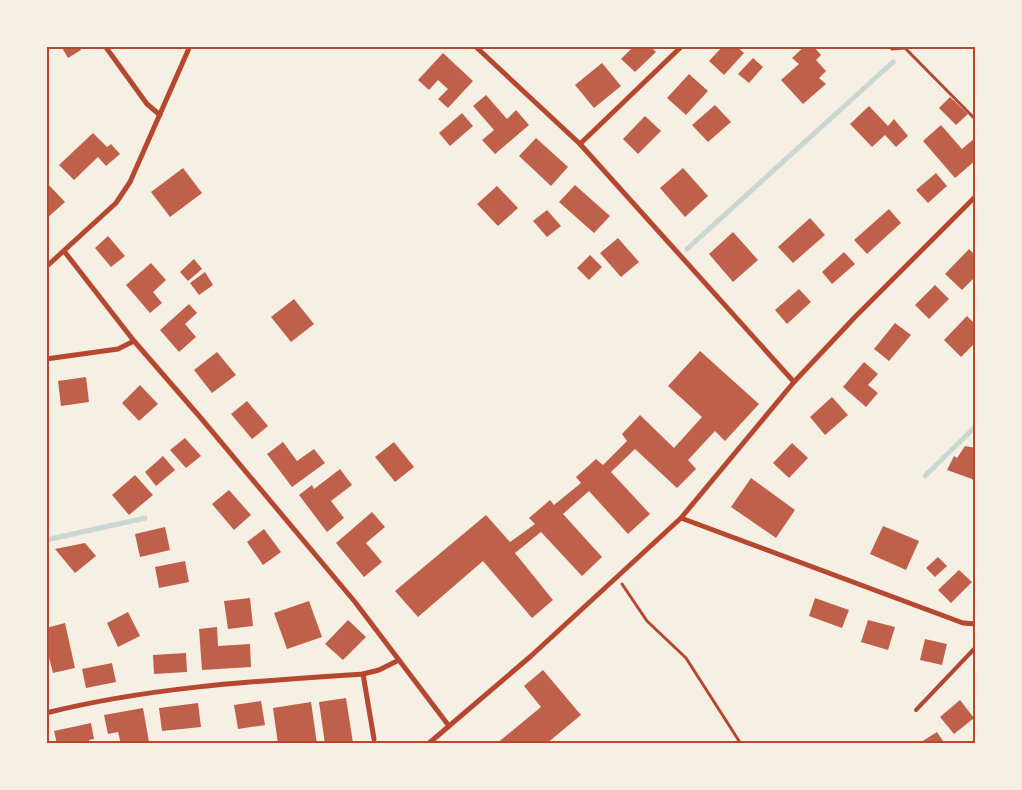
<svg xmlns="http://www.w3.org/2000/svg" width="1022" height="790" font-family="'Work Sans',sans-serif">
	<rect width="100%" height="100%" fill="#f6efe4"/>
	<g fill="none" stroke-linecap="round" stroke-linejoin="round">
		<g stroke="#c9d6d2" stroke-width="5">
			<polyline points="687,249 893,62"/>
			<polyline points="925,476 976,426"/>
			<polyline points="46,540 145,518"/>
		</g>
	</g>
	<g fill="#bf614a">
		<polygon points="61,46 79,46 81,50 68,58"/>
		<polygon points="634,46 650,46 656,52 635,72 621,59"/>
		<polygon points="723,46 736,46 744,53 724,75 709,61"/>
		<polygon points="805,46 813,46 821,55 816,60 826,71 819,78 826,84 803,104 781,80 799,64 792,58"/>
		<polygon points="443,53 473,81 448,108 438,99 448,89 438,80 429,90 418,80"/>
		<polygon points="753,58 763,67 749,83 738,74"/>
		<polygon points="602,63 621,86 594,108 575,85"/>
		<polygon points="689,74 708,91 686,115 667,98"/>
		<polygon points="486,95 507,119 516,110 529,125 495,154 482,140 494,130 473,106"/>
		<polygon points="950,97 968,114 956,125 939,108"/>
		<polygon points="715,105 731,122 708,142 692,125"/>
		<polygon points="869,106 888,126 894,119 908,136 896,147 885,135 872,147 850,124"/>
		<polygon points="462,113 473,126 450,146 439,133"/>
		<polygon points="645,116 661,131 638,154 623,139"/>
		<polygon points="941,125 962,149 976,137 976,160 955,178 923,141"/>
		<polygon points="93,133 107,147 111,144 120,154 106,166 98,157 74,180 59,165"/>
		<polygon points="536,138 568,167 551,186 519,156"/>
		<polygon points="183,168 202,193 170,217 151,192"/>
		<polygon points="683,168 708,196 685,217 660,188"/>
		<polygon points="936,173 947,186 928,203 916,190"/>
		<polygon points="46,182 65,202 46,219"/>
		<polygon points="575,185 610,216 594,233 559,202"/>
		<polygon points="497,186 518,208 498,226 477,204"/>
		<polygon points="889,209 901,223 867,254 854,240"/>
		<polygon points="547,210 561,226 547,237 533,221"/>
		<polygon points="810,218 825,235 793,263 778,247"/>
		<polygon points="733,232 758,260 733,282 709,254"/>
		<polygon points="108,236 125,256 111,267 95,248"/>
		<polygon points="618,238 639,262 621,277 600,253"/>
		<polygon points="969,249 976,256 976,276 962,290 945,274"/>
		<polygon points="844,252 855,264 832,284 822,272"/>
		<polygon points="590,255 602,267 589,280 577,268"/>
		<polygon points="194,259 202,269 188,281 180,272"/>
		<polygon points="151,263 166,280 153,292 162,303 150,313 126,285"/>
		<polygon points="205,272 213,285 199,295 190,283"/>
		<polygon points="935,285 949,299 929,319 915,305"/>
		<polygon points="799,289 811,302 787,324 775,310"/>
		<polygon points="294,299 314,324 291,342 271,317"/>
		<polygon points="189,304 197,313 185,324 196,337 179,352 160,330"/>
		<polygon points="967,316 976,325 976,342 961,357 944,340"/>
		<polygon points="895,323 911,335 889,361 874,349"/>
		<polygon points="700,351 759,404 725,441 715,431 688,460 696,469 677,488 635,449 611,472 650,514 628,534 589,491 563,514 602,557 582,576 541,532 515,553 553,600 532,618 483,561 418,617 395,591 486,515 510,542 535,524 529,518 550,500 554,505 581,483 576,477 596,459 603,465 627,441 622,434 640,415 674,448 702,417 668,386"/>
		<polygon points="217,352 236,375 212,393 194,370"/>
		<polygon points="864,362 878,374 868,385 878,393 866,407 843,387"/>
		<polygon points="86,377 89,402 61,406 58,381"/>
		<polygon points="140,385 158,404 139,421 122,403"/>
		<polygon points="832,397 848,415 825,435 810,417"/>
		<polygon points="247,401 268,426 252,439 231,414"/>
		<polygon points="185,438 201,456 186,468 170,450"/>
		<polygon points="283,442 297,461 314,449 325,463 292,487 267,454"/>
		<polygon points="394,442 414,467 395,482 375,457"/>
		<polygon points="792,443 808,458 789,478 773,463"/>
		<polygon points="965,446 976,448 976,484 972,479 947,470 954,456 957,458"/>
		<polygon points="163,456 175,470 156,486 145,472"/>
		<polygon points="340,469 352,485 331,501 344,518 327,532 299,495 312,485 314,489"/>
		<polygon points="135,475 153,495 129,515 112,495"/>
		<polygon points="751,478 795,510 776,538 731,507"/>
		<polygon points="229,490 251,515 234,530 212,504"/>
		<polygon points="372,512 385,527 366,543 382,562 364,577 336,543"/>
		<polygon points="883,526 919,541 906,570 870,554"/>
		<polygon points="165,527 170,550 140,557 135,534"/>
		<polygon points="264,529 281,552 263,565 247,542"/>
		<polygon points="85,543 96,556 75,573 55,549"/>
		<polygon points="938,557 947,566 935,577 926,568"/>
		<polygon points="185,561 189,582 159,588 155,567"/>
		<polygon points="959,570 972,582 951,603 938,590"/>
		<polygon points="250,598 253,626 228,629 224,601"/>
		<polygon points="815,598 849,610 842,628 809,616"/>
		<polygon points="309,601 322,637 287,649 274,613"/>
		<polygon points="128,612 140,636 118,647 107,623"/>
		<polygon points="348,620 366,637 343,660 325,644"/>
		<polygon points="868,620 895,627 888,650 861,642"/>
		<polygon points="65,623 75,668 53,673 46,646 46,628"/>
		<polygon points="217,627 218,646 250,644 251,667 202,670 199,629"/>
		<polygon points="925,639 947,644 942,665 920,660"/>
		<polygon points="186,653 187,672 154,674 153,655"/>
		<polygon points="112,663 116,682 86,688 82,669"/>
		<polygon points="543,670 581,715 546,744 496,744 541,707 524,686"/>
		<polygon points="346,698 353,743 325,744 319,702"/>
		<polygon points="960,700 974,718 954,734 940,717"/>
		<polygon points="261,701 265,725 238,729 234,705"/>
		<polygon points="311,702 317,744 278,744 273,708"/>
		<polygon points="198,703 201,727 162,731 159,708"/>
		<polygon points="143,708 149,742 121,744 118,732 108,734 104,715"/>
		<polygon points="91,723 94,739 89,740 89,744 73,744 72,742 57,744 54,731"/>
		<polygon points="937,732 945,744 918,744"/>
	</g>
	<g fill="none" stroke-linecap="round" stroke-linejoin="round">
		<g stroke="#b5482f" stroke-width="3">
			<polyline points="889,46 892,49 905,48 976,120"/>
			<polyline points="622,584 647,621 686,658 741,744"/>
		</g>
		<polyline stroke="#b5482f" stroke-width="4" points="916,710 976,647"/>
		<g stroke="#b5482f" stroke-width="5">
			<polyline points="105,46 147,104 160,115"/>
			<polyline points="475,46 580,144 794,382"/>
			<polyline points="580,144 682,46"/>
			<polyline points="64,251 134,341 200,417 355,602 449,726"/>
			<polyline points="46,267 116,203 130,182 190,46"/>
			<polyline points="46,359 118,349 134,341"/>
			<polyline points="681,518 963,623 976,624"/>
			<polyline points="363,674 374,739"/>
			<path d="M46,713C150,687 256,681 363,674L379,670L399,660"/>
			<polyline points="428,744 531,656 681,518 794,382 855,317 976,196"/>
		</g>
	</g>
	<rect width="1022" height="790" fill="none" stroke="#f6efe4" stroke-width="95"/>
	<rect x="48" y="48" width="926" height="694" fill="none" stroke="#b5482f" stroke-width="2"/>
</svg>
